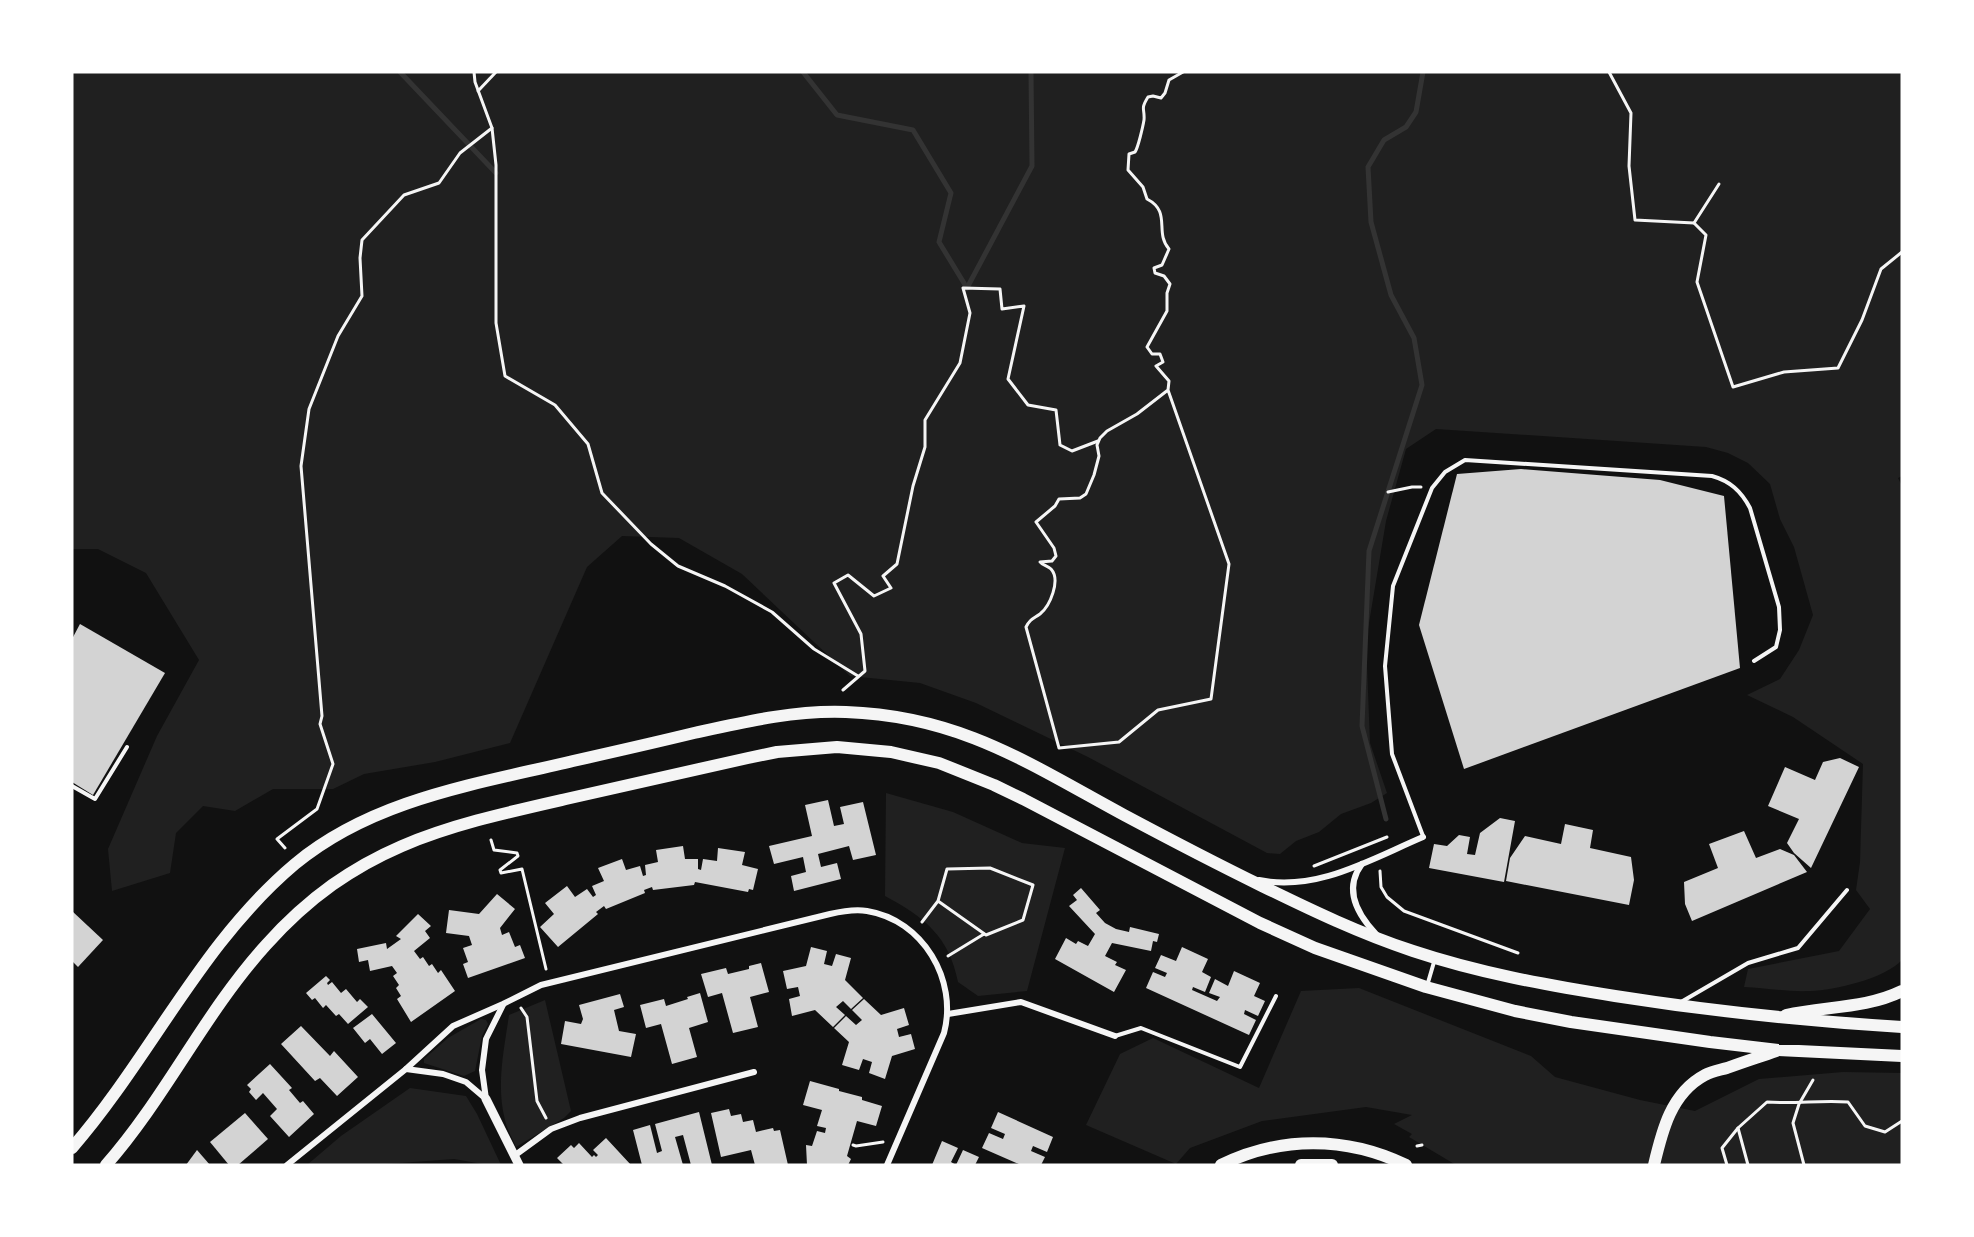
<svg xmlns="http://www.w3.org/2000/svg" width="1974" height="1237" font-family="Barlow,sans-serif">
	<rect width="100%" height="100%" fill="#111"/>
	<g fill="#202020">
		<path d="M72,72H1902V476L1898,478L1902,486V960C1884,979 1835,990 1810,991C1788,992 1765,988 1744,987L1748,969L1839,951L1870,909L1856,890L1860,862L1863,764L1793,717L1747,695L1780,679L1799,650L1813,615L1794,547L1780,519L1770,484L1748,463L1728,453L1706,447L1436,429L1406,449L1386,521L1366,641L1370,743L1387,793L1371,803L1341,814L1319,832L1296,841L1280,854L1267,853L1088,757L976,703L920,683L850,676L742,574L679,538L622,536L587,567L510,743L435,762L364,774L333,789H273L235,811L203,806L176,833L170,873L112,891L108,849L157,736L199,660L146,573L98,549H72Z"/>
		<path d="M886,793L953,812L1022,843L1065,848L1027,991L978,996L958,982C949,936 924,917 885,896Z"/>
		<polygon points="1359,988 1531,1056 1555,1077 1640,1100 1695,1111 1759,1079 1843,1072 1902,1073 1902,1165 1456,1165 1409,1137 1412,1134 1394,1124 1412,1115 1366,1107 1262,1121 1190,1148 1176,1164 1086,1125 1120,1054 1153,1038 1259,1088 1301,991"/>
		<path d="M545,1000L571,1111L564,1118L516,1147C512,1138 507,1129 505,1120C496,1086 504,1050 509,1015Z"/>
		<polygon points="481,1019 486,1020 488,1024 482,1036 475,1071 464,1076 424,1063 424,1059 448,1038"/>
		<polygon points="410,1088 466,1096 477,1114 501,1165 488,1165 454,1159 373,1165 307,1165 341,1136"/>
	</g>
	<g fill="none" stroke-linecap="round" stroke-linejoin="round">
		<g stroke="#333" stroke-width="5">
			<polyline points="400,72 496,173"/>
			<polyline points="803,72 837,115 913,130 951,193 939,242 967,288"/>
			<polyline points="967,288 1032,166 1031,72"/>
			<polyline points="1386,819 1362,726 1369,551 1422,385 1414,338 1391,295 1371,222 1368,167 1384,140 1406,127 1416,112 1423,72"/>
		</g>
	</g>
	<g fill="#d3d3d3">
		<polygon points="1521,469 1660,480 1724,496 1740,668 1464,769 1419,625 1457,474"/>
		<polygon points="80,624 165,673 93,795 72,782 72,639"/>
		<polygon points="1840,758 1859,767 1811,868 1794,853 1787,843 1799,819 1768,806 1785,767 1815,780 1823,762"/>
		<polygon points="828,800 834,826 844,824 840,807 863,802 876,855 853,860 849,846 818,854 821,867 837,863 841,879 794,891 791,876 806,872 803,857 774,864 769,846 812,836 805,805"/>
		<polygon points="1500,818 1515,821 1504,882 1429,868 1434,844 1447,846 1459,835 1470,837 1467,854 1475,855 1480,833"/>
		<polygon points="1565,824 1593,830 1590,848 1631,857 1634,880 1629,905 1506,881 1510,858 1525,836 1561,844"/>
		<polygon points="1744,831 1756,858 1780,849 1794,855 1807,872 1692,921 1685,904 1684,882 1718,868 1709,844"/>
		<polygon points="683,846 685,859 698,859 698,869 701,870 703,859 717,861 718,848 745,852 742,865 758,869 753,890 749,889 748,892 695,882 694,885 653,890 652,887 644,890 645,893 606,909 604,906 596,912 598,914 558,947 540,927 554,914 545,903 567,886 575,897 587,889 593,897 596,895 592,886 604,881 598,868 622,859 626,870 640,866 643,876 646,875 645,865 658,862 656,850"/>
		<polygon points="1081,888 1100,910 1096,913 1105,923 1116,929 1129,932 1130,927 1159,934 1157,942 1153,941 1151,951 1112,943 1105,956 1117,962 1115,965 1126,970 1114,992 1055,959 1066,938 1076,944 1078,941 1088,946 1095,934 1069,906 1077,900 1073,895"/>
		<polygon points="497,894 515,909 500,928 502,935 509,932 515,947 520,945 525,958 468,978 463,964 468,962 463,948 472,945 469,936 446,933 449,910 479,914"/>
		<polygon points="72,911 103,940 78,967 72,961"/>
		<polygon points="418,914 431,926 425,931 430,938 414,951 420,959 423,957 429,966 432,964 438,973 441,970 455,991 411,1022 397,999 401,996 396,988 399,985 393,976 397,973 392,966 370,971 368,960 359,962 357,949 386,943 387,949 401,939 396,936"/>
		<polygon points="811,947 827,951 824,964 832,966 836,954 851,958 845,980 863,998 851,1009 843,1001 836,1007 845,1015 833,1027 815,1010 792,1016 789,999 800,996 798,987 787,989 783,971 806,966"/>
		<polygon points="1182,947 1208,959 1202,972 1211,977 1205,992 1193,987 1192,990 1217,1001 1220,997 1209,993 1215,979 1228,986 1234,971 1260,983 1254,996 1265,1001 1258,1016 1245,1010 1244,1014 1256,1020 1249,1035 1146,988 1153,972 1165,977 1167,973 1155,968 1161,955 1176,961"/>
		<polygon points="761,963 769,992 750,997 758,1027 733,1033 722,993 708,997 701,974 726,968 728,974 749,969 749,966"/>
		<polygon points="326,976 330,980 327,983 328,985 332,982 341,993 346,989 357,1002 360,999 368,1007 348,1024 339,1014 336,1016 326,1005 323,1008 315,998 312,1000 306,993"/>
		<polygon points="700,993 708,1022 689,1028 697,1057 672,1064 661,1024 646,1028 640,1005 664,999 666,1006 688,999 687,997"/>
		<polygon points="620,994 624,1007 614,1010 619,1031 636,1034 631,1057 561,1044 565,1021 581,1024 583,1019 579,1005"/>
		<polygon points="864,999 881,1015 904,1008 909,1025 897,1029 899,1037 911,1034 915,1049 892,1056 885,1079 869,1073 872,1062 863,1059 859,1070 842,1065 849,1042 834,1028 846,1016 856,1025 862,1020 852,1010"/>
		<polygon points="372,1014 396,1043 382,1054 370,1039 365,1043 353,1028"/>
		<polygon points="301,1026 330,1056 334,1051 358,1077 337,1096 320,1078 315,1081 281,1044"/>
		<polygon points="270,1064 292,1088 289,1090 300,1103 303,1101 314,1114 289,1137 270,1116 277,1109 263,1093 256,1100 249,1092 251,1089 247,1085"/>
		<polygon points="810,1081 839,1089 839,1091 862,1097 862,1100 882,1106 876,1126 857,1121 847,1156 851,1159 848,1165 807,1165 806,1145 812,1146 817,1131 825,1133 826,1128 817,1126 822,1110 803,1105"/>
		<polygon points="729,1109 731,1116 741,1114 743,1122 753,1120 756,1132 773,1128 774,1131 780,1130 788,1165 755,1165 751,1150 721,1157 711,1113"/>
		<polygon points="699,1112 712,1165 691,1165 683,1135 675,1137 683,1165 642,1165 633,1130 650,1125 657,1153 662,1151 655,1124"/>
		<polygon points="998,1112 1053,1137 1047,1152 1033,1146 1031,1151 1045,1157 1041,1165 1021,1165 982,1148 989,1133 1003,1139 1005,1134 991,1128"/>
		<polygon points="245,1113 268,1139 238,1165 229,1165 210,1142"/>
		<polygon points="606,1138 631,1165 564,1165 557,1158 571,1145 574,1148 579,1143 592,1157 594,1155 596,1157 598,1155 593,1150"/>
		<polygon points="942,1141 958,1148 951,1162 956,1165 963,1150 979,1157 975,1165 932,1165"/>
		<polygon points="197,1150 210,1165 186,1165"/>
	</g>
	<g fill="none" stroke-linecap="round" stroke-linejoin="round">
		<g stroke="#f5f5f5" stroke-width="3">
			<polyline points="1609,72 1631,113 1629,166 1635,220 1694,223 1706,235 1697,282 1733,387 1784,372 1838,368 1862,320 1881,269 1902,252"/>
			<polyline points="478,91 496,72"/>
			<polyline points="492,128 496,165 496,323 505,376 555,405 588,444 602,493 651,544 678,566 725,586 772,612 814,649 858,676"/>
			<polyline points="1694,223 1719,184"/>
			<path d="M1168,390L1137,414L1107,431L1100,438L1097,445L1099,456L1094,475L1086,494L1080,498L1059,499L1055,506L1036,522L1054,548L1056,556L1052,561L1040,562C1042,565 1048,566 1051,569C1061,580 1050,606 1040,614C1033,619 1030,619 1026,627L1059,748L1119,742L1158,710L1211,699L1229,564L1168,390L1169,381L1156,366L1163,362L1160,354H1152L1147,347L1167,311V293L1170,284L1164,276L1155,273L1154,268L1162,265L1169,249C1154,232 1172,212 1147,199L1143,187L1128,170L1129,154L1135,152C1138,148 1143,126 1144,120C1145,108 1140,110 1148,97L1153,96L1161,98L1165,93L1169,80L1183,72"/>
			<polyline points="1388,492 1412,487 1421,487"/>
			<polyline points="843,690 865,671 861,634 834,583 848,575 874,596 891,588 883,576 897,564 913,486 925,447 925,420 960,363 970,313 963,288 1000,289 1002,309 1024,306 1008,379 1028,405 1056,410 1060,445 1072,451 1098,441"/>
			<polyline points="491,840 494,850 517,853 518,856 500,870 501,873 522,869 546,969"/>
			<polyline points="285,848 277,839 317,809 333,764 320,724 322,716 301,466 309,409 338,336 362,296 360,258 362,240 404,195 439,183 460,153 492,128 475,82 474,72"/>
			<polyline points="1314,866 1387,837"/>
			<polyline points="1380,871 1381,887 1387,897 1404,911 1518,953"/>
			<polyline points="922,922 938,901 947,869 990,868 1033,885 1023,920 986,935 938,901"/>
			<polyline points="948,956 984,934"/>
			<polyline points="521,1008 527,1017 537,1101 546,1118"/>
			<polyline points="853,1145 856,1146 883,1142"/>
			<polyline points="1417,1146 1422,1145"/>
			<polyline points="1727,1165 1722,1148 1738,1128"/>
			<path d="M1748,1165L1738,1128L1767,1102C1795,1104 1821,1100 1848,1102L1865,1126L1885,1132L1902,1121"/>
			<polyline points="1804,1165 1793,1123 1799,1104 1813,1080"/>
		</g>
		<g stroke="#f5f5f5" stroke-width="4">
			<polyline points="72,786 95,799 127,747"/>
			<path d="M1423,836L1392,754L1385,666L1393,586L1432,488L1445,472L1465,460L1712,476C1730,481 1741,491 1750,508L1779,607L1780,630L1776,647L1754,661"/>
			<polyline points="1427,986 1434,962"/>
			<polyline points="1681,1002 1748,963 1798,948 1847,890"/>
			<polyline points="1115,1036 1141,1028 1240,1067 1276,996"/>
		</g>
		<g stroke="#f5f5f5" stroke-width="6">
			<path d="M1362,864C1343,889 1357,914 1376,934"/>
			<path d="M1259,880C1317,892 1371,859 1423,837"/>
			<polyline points="948,1014 1021,1002 1115,1036"/>
			<polyline points="406,1069 443,1074 466,1082 486,1099"/>
			<polyline points="486,1099 482,1070 486,1039 503,1005"/>
			<polyline points="514,1156 551,1129 580,1118 754,1072"/>
			<path d="M287,1165L406,1069L453,1026L503,1004L541,985L830,914C843,911 855,909 867,911C923,920 958,980 944,1033L887,1165"/>
		</g>
		<polyline stroke="#f5f5f5" stroke-width="9" points="486,1099 519,1165"/>
		<g stroke="#f5f5f5" stroke-width="12">
			<path d="M1786,1015C1825,1006 1865,1009 1902,991"/>
			<path d="M72,1148C151,1057 201,943 295,864C373,799 477,784 573,761C613,752 653,743 694,733C744,722 794,710 846,712C960,716 1028,763 1124,815C1169,839 1215,863 1262,886C1311,910 1361,934 1413,951C1479,973 1546,985 1615,996C1710,1011 1806,1021 1902,1027"/>
			<path d="M106,1165C166,1097 205,1012 266,945C355,846 443,827 566,799C627,785 688,772 748,758L777,752L837,747L891,752L939,763L994,785L1023,799L1260,923L1315,948L1426,987L1515,1011L1571,1022L1710,1042L1778,1050L1902,1056"/>
			<path d="M1221,1165C1280,1136 1346,1136 1406,1165"/>
			<polyline points="1301,1165 1332,1165"/>
			<path d="M1654,1165C1662,1131 1671,1093 1705,1075C1712,1071 1720,1070 1727,1068C1743,1062 1759,1057 1776,1051"/>
		</g>
	</g>
	<rect width="1974" height="1237" fill="none" stroke="#ffffff" stroke-width="147"/>
</svg>
